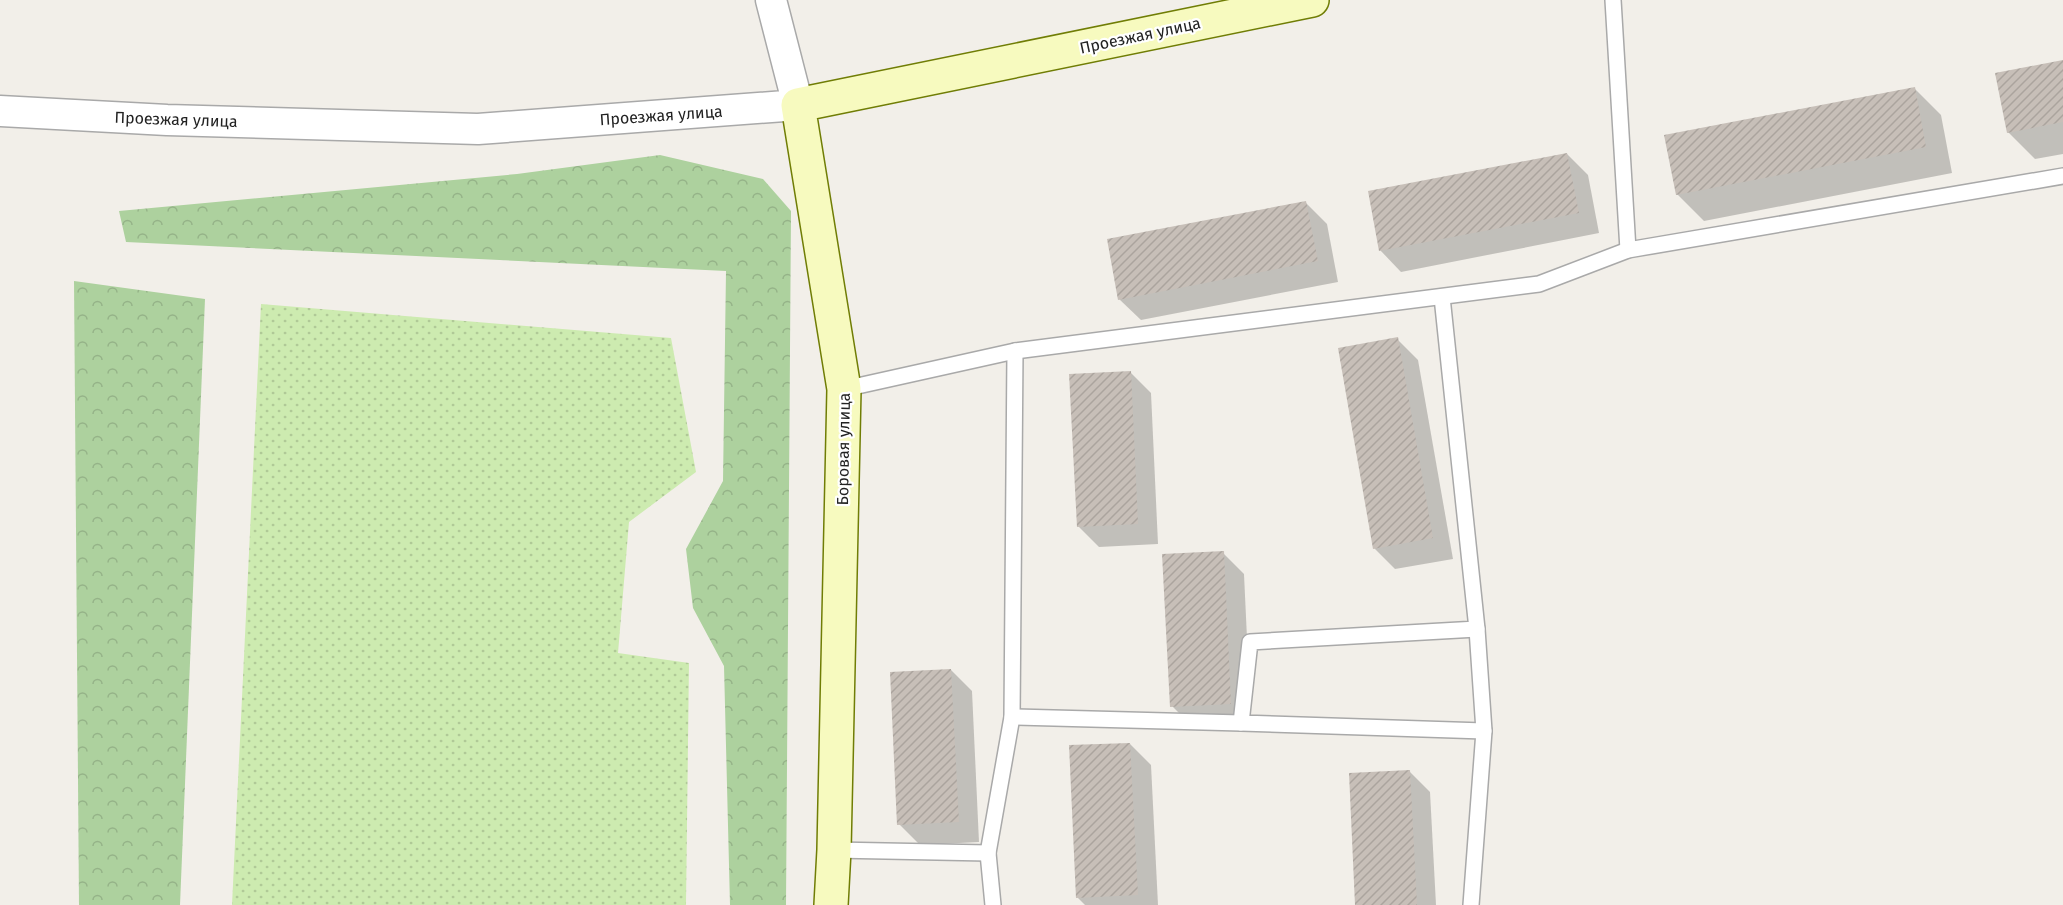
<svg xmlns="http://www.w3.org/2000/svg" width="2063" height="905" font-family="'Fira Sans',sans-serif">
	<defs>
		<pattern id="grass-dots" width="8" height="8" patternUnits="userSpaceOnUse" patternTransform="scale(1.5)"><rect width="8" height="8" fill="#cdebb0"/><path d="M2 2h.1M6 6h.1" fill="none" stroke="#b0c997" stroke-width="1.8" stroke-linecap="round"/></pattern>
		<pattern id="forest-crowns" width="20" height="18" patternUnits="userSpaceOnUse" patternTransform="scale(1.5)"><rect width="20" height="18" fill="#add19e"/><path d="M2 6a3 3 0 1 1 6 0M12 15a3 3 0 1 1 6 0" fill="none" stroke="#95b388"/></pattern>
		<pattern id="building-hatch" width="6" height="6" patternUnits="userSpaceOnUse" patternTransform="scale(1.5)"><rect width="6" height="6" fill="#c7bfb8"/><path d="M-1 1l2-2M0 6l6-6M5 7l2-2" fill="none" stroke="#aba49e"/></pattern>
	</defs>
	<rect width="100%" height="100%" fill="#f2efe9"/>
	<polygon fill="url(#grass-dots)" points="261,304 671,338 696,472 629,522 618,653 689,663 686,905 232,905"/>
	<g fill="url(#forest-crowns)">
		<polygon points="660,155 763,179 791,211 786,905 730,905 724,666 693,608 686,549 723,481 726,271 126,242 119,211 517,174"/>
		<polygon points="74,281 205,299 180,905 79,905"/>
	</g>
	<g fill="#0003">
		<polygon points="2063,62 2063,154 2035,159 2008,132"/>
		<polygon points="1914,88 1941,115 1952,173 1704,221 1677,194"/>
		<polygon points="1567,154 1588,175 1599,233 1401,272 1380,250"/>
		<polygon points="1306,203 1327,224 1338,282 1141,320 1119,299"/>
		<polygon points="1397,339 1418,360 1453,559 1395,569 1374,548"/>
		<polygon points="1130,372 1151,393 1158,544 1099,547 1078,526"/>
		<polygon points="1223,553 1244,574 1251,724 1193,727 1172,706"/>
		<polygon points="951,670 972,691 979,842 920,845 899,824"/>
		<polygon points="1130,744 1151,765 1158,905 1085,905 1078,898"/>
		<polygon points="1409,771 1430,792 1436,905 1357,905"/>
	</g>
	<g fill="url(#building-hatch)">
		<polygon points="2063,60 2063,122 2007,133 1995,73"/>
		<polygon points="1915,87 1926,147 1676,195 1664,135"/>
		<polygon points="1567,153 1579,213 1379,251 1368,191"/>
		<polygon points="1306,201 1318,261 1118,300 1107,239"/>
		<polygon points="1398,337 1433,538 1373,549 1338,348"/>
		<polygon points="1131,371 1138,524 1077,527 1069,374"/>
		<polygon points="1224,551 1231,704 1170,707 1162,554"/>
		<polygon points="951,669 959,822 897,825 890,672"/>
		<polygon points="1130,743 1138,895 1076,898 1069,745"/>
		<polygon points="1410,770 1417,905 1355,905 1349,773"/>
	</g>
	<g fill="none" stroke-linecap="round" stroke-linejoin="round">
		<g stroke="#a9a9a9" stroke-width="18">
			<g id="lane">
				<polyline points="1613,0 1628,250"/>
				<polyline points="1442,297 1477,629 1250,642 1241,723 1484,731 1471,905"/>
				<polyline points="844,389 1015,351 1539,284 1628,250 2063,176"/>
				<polyline points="1477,629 1484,731"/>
				<polyline points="1012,717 1241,723"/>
				<polyline points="834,850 988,853 1012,717 1015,351"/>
				<polyline points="988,853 993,905"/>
			</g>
		</g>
		<g stroke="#a9a9a9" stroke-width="33">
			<polyline id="street" points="0,111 167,120 478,129 798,105 771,0"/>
		</g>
		<g stroke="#707d05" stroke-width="36">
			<polyline id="secondary" points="831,905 834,850 844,389 798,105 1312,0"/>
		</g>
		<use href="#lane" stroke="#fff" stroke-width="15"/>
		<use href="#street" stroke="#fff" stroke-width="30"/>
		<use href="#secondary" stroke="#f7fabf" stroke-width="33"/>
	</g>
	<g text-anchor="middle" stroke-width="4.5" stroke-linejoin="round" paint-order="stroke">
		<g font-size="16" fill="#222" stroke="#fff">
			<text transform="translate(1140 35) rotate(-12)" y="6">Проезжая улица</text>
			<text transform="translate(661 115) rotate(-4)" y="6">Проезжая улица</text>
			<text transform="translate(176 119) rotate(2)" y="6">Проезжая улица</text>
			<text transform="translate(843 449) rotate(-89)" y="6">Боровая улица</text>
		</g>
	</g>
</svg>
